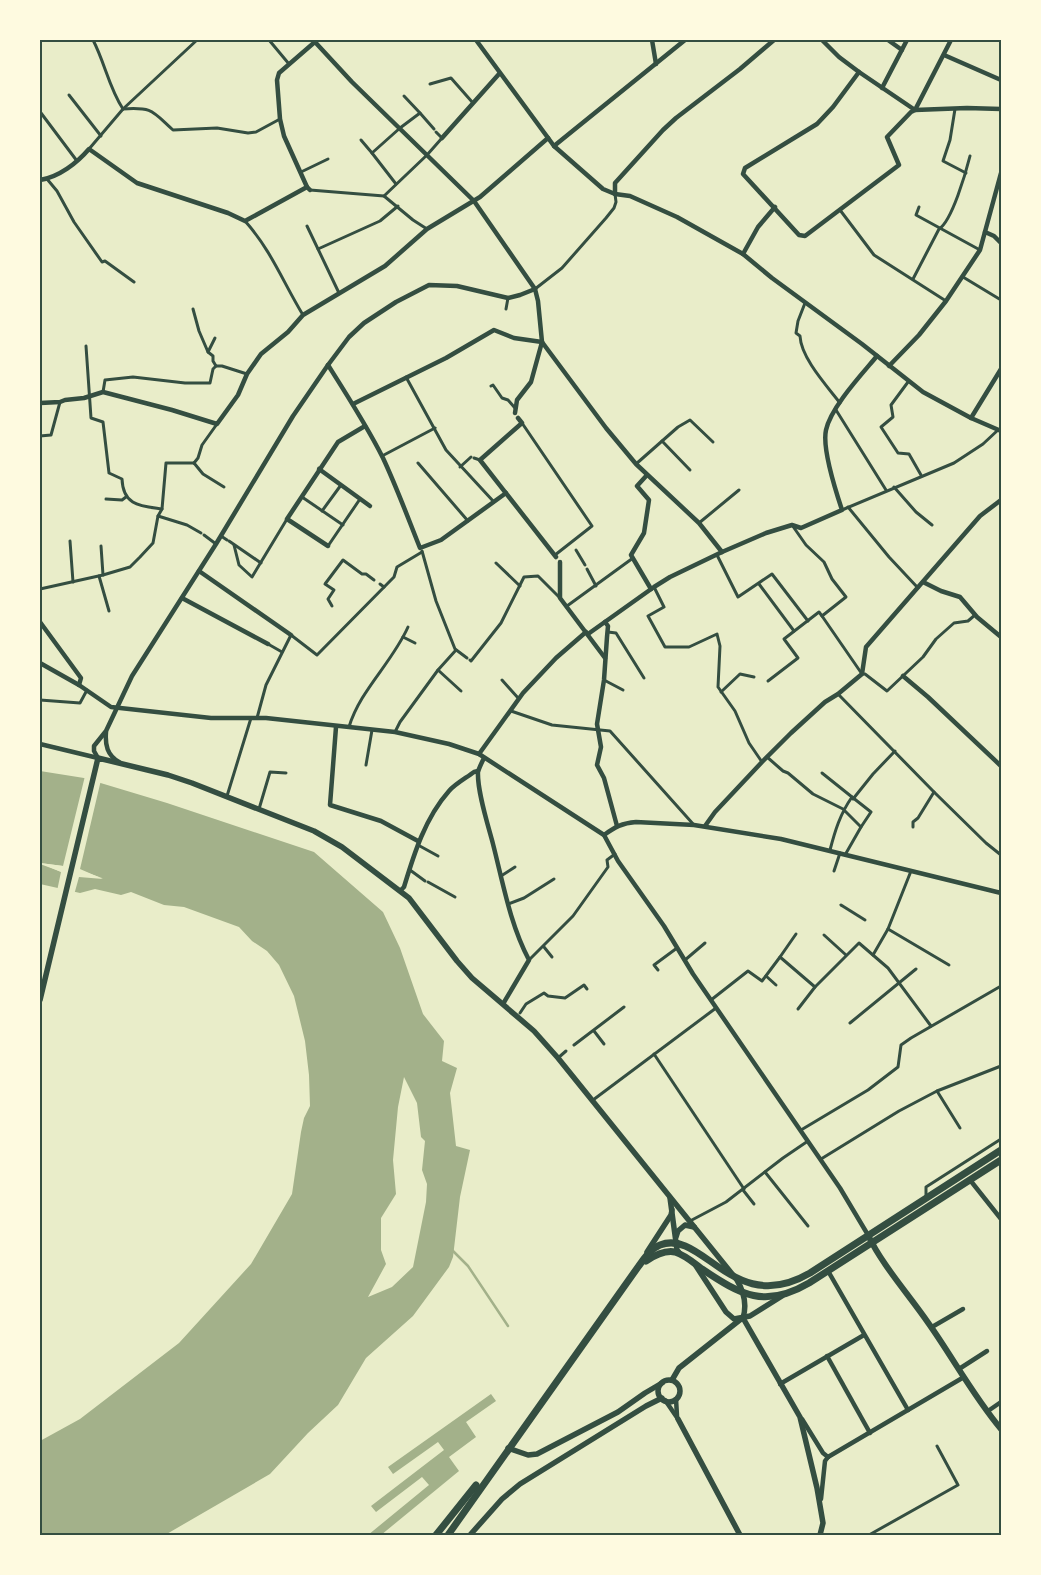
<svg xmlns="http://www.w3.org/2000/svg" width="1041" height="1575" font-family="'Public Sans',sans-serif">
	<rect width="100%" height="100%" fill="#e9edc9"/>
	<g fill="#a3b18a" fill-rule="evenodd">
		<path d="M40,771L84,778L167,803L314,852L383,912L400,948L423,1014L444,1041L442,1061L457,1068L450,1093L456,1146L470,1150L460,1197L453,1257L449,1267L413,1316L366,1358L338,1405L308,1433L270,1474L165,1535H40V1441L80,1419L179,1343L251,1264L292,1194L301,1132L304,1118L310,1106L309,1075L305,1041L294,996L279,965L267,951L252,941L239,927L184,907L164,905L131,892L121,895L95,889L80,893L40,884V864L70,875L102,878L71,867L40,863ZM404,1077L417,1103L421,1137L425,1141L422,1170L427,1184L426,1202L413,1267L392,1287L368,1297L386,1264L381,1250V1218L396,1194L393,1160L398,1107Z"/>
		<polygon points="491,1394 496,1401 466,1422 476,1437 449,1457 459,1471 381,1535 368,1535 429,1485 422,1477 376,1512 371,1506 444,1450 438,1442 393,1474 388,1467"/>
	</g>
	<polygon fill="#e9edc9" points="85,776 101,780 80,869 103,879 79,877 74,895 57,891 61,872 40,863 63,866"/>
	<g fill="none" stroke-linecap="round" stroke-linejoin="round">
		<polyline stroke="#a3b18a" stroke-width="2.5" points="451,1249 468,1266 508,1326"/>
		<g stroke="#344e41" stroke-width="3">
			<path d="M93,40C105,63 109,88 123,109"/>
			<polyline points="269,40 289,64"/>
			<polyline points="430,84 451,78 473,103"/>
			<polyline points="69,95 101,136"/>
			<polyline points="404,96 420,113"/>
			<path d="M123,109C153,107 152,111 173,130L217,128L248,133L256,132L280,119"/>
			<polyline points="955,109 950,140 943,161 966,173"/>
			<polyline points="41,113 77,161"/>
			<polyline points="361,140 372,153"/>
			<polyline points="89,149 123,109 197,40"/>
			<polyline points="301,172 328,159"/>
			<polyline points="47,179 57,191 74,222 102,262 105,261 134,282"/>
			<polyline points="396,184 372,153 400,128 420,113 434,129"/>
			<polyline points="310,190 384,196 413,220 427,229"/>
			<polyline points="384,196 427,155 442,138 436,132"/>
			<polyline points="919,207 916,215 980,250"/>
			<polyline points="840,210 874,255 946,301"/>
			<path d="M245,221C271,250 283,282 303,315"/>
			<polyline points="307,226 339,293"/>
			<polyline points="318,249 380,221 398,206"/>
			<polyline points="963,277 1001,300"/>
			<path d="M913,279L939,229C952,221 966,172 970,156"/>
			<polyline points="535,289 562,268 606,218 614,208 616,202 615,194"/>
			<path d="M805,303L798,321L796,333L800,336C801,358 827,386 840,403"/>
			<polyline points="193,309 199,331 208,352"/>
			<polyline points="506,309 508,298"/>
			<polyline points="215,338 208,352 213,356 213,361 216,366"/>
			<path d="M86,346L91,418L103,422L109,473L122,479C123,506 141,506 162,509"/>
			<polyline points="406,377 446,450 494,502"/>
			<polyline points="908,382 891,405 893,417 881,427 898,453 909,454 921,475"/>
			<polyline points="491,386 493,385 502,398 508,400 515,408"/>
			<polyline points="103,392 105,380 133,377 185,383 210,383 213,369 216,366 222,366 247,374"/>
			<polyline points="836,410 886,490"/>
			<polyline points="522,423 592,526 555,555"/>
			<polyline points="40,436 51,435 60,402"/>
			<polyline points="662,441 690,470"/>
			<polyline points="382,456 435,428"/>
			<polyline points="474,458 480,460"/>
			<polyline points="194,463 198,458 202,445 217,424"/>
			<polyline points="194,463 203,474 224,487"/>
			<polyline points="418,463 468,521"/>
			<polyline points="636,464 678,427 690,420 713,442"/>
			<polyline points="460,467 471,457"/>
			<polyline points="894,487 916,512 932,525"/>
			<polyline points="302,497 343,525"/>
			<polyline points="106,499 122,500 126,497"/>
			<polyline points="848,507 889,557 918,588"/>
			<polyline points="842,510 954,463 983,444 998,430"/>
			<polyline points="322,511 341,485"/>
			<polyline points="158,516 187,525 201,533"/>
			<polyline points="699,523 739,490"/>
			<polyline points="204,535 216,544"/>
			<polyline points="221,536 227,540"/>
			<polyline points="70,541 73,582"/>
			<polyline points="229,541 261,563"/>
			<polyline points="234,545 239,565 252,577 287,519"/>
			<polyline points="101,546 103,575"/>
			<polyline points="328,546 360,499"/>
			<polyline points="576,550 585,565"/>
			<polyline points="422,551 436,601 455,649 467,658"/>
			<polyline points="717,555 738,597 772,574 808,621"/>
			<polyline points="496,563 520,586"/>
			<polyline points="587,569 596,586"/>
			<polyline points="99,576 109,611"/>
			<polyline points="380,584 384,587"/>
			<polyline points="759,584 794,631"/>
			<polyline points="654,587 664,607 648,616 665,647 689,647 717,634 720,646 718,687 735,711 749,743 762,762"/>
			<polyline points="40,589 103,575 130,567 140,557 153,543 158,516 162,509 166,463 194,463"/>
			<polyline points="332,606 328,599 334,590 325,584 343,560 362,574 366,574 374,580"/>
			<polyline points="567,606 633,558"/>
			<polyline points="822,616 862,674 865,674 887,691 923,657 936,639 954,623 968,621 975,615"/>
			<polyline points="608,632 616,633 644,678"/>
			<polyline points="403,637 415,643"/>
			<polyline points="268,644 282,652"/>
			<polyline points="470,660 471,661 501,623 524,577 538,576 559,597"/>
			<polyline points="438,670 461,691"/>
			<polyline points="502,680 519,699"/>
			<polyline points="604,680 623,690"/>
			<polyline points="768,681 798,658 784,639 819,612 822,616 846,597 832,579 824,562 806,545 792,525"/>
			<polyline points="721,692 740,674 754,677"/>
			<polyline points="838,694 934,792 986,843 1001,855"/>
			<polyline points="40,700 80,703 87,690"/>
			<polyline points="511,711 552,725 610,731 694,825"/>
			<polyline points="257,718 266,685 291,635 317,655 394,577 397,567 422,552"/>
			<path d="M349,727C360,690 392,663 408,627"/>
			<polyline points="395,732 400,722 438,670 456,650"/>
			<path d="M767,757L783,771L788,773L813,794L843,809L861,827L871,812L852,797C840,814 835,831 830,850"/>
			<polyline points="366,765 372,730"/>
			<polyline points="822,773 852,797"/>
			<polyline points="227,796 251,718"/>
			<polyline points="853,799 873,774 895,751"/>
			<polyline points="259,809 270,772 286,773"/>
			<polyline points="913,827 913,822 918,818 934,792"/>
			<polyline points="418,845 438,856"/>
			<polyline points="845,855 861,827"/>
			<polyline points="410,870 425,881"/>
			<polyline points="834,871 840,853"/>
			<polyline points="501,876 515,867"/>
			<polyline points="428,882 455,897"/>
			<polyline points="508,904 524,898 554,879"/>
			<polyline points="841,905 865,920"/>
			<polyline points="888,929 949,965"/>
			<polyline points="824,935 846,955"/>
			<polyline points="544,947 552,957"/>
			<polyline points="873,955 888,929 911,871"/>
			<polyline points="780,957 796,934"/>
			<polyline points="529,960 573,916 608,867 607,860 615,854"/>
			<polyline points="685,960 705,943"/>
			<polyline points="658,970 654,965 677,948"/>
			<polyline points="766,976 776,985"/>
			<polyline points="711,1000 748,971 762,981 780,957 815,987 859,943 888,968 931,1026"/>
			<polyline points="798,1009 815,987"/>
			<polyline points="520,1013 526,1004 544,993 548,996 565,998 584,985 587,989"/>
			<polyline points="850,1023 916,969"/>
			<polyline points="594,1031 604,1044"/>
			<polyline points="574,1045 624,1007"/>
			<polyline points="654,1054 744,1189"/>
			<polyline points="558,1058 566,1051"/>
			<polyline points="937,1091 960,1128"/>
			<polyline points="593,1100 716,1008"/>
			<polyline points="801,1130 868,1090 898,1067 901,1045 911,1038 1001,986"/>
			<polyline points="821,1159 899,1111 937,1091 1001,1066"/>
			<polyline points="765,1172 808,1226"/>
			<polyline points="743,1190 754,1204"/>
			<polyline points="926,1197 926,1187 1001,1139"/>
			<polyline points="690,1221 726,1202 783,1158 808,1141"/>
			<polyline points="869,1535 958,1485 937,1446"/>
		</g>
		<g stroke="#344e41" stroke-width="4.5">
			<polyline points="476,40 554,146 603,189 615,194 630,196 677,217 743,254 772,278 862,344 923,392 971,418 1001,431"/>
			<polyline points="652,40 656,64"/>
			<polyline points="822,40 839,57 859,72 915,110 967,108 1001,109"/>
			<polyline points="888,40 902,50"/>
			<polyline points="315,42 352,82 474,201 535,289 538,301 542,342 531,382 517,400 515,413"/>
			<polyline points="944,55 1001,80"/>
			<polyline points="859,72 833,107 817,124 745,168 743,174 799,235 805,236 899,165 887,137 911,112 915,110 951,40"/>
			<polyline points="882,88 907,40"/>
			<polyline points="442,138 499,74"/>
			<polyline points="554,146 685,40"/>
			<path d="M40,180C59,177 77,163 89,149L137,183L228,213L245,221L307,187"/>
			<polyline points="310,190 307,187 284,136 280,119 277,80 279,73 316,41"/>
			<polyline points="615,194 615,183 663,130 676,118 740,69 774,40"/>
			<polyline points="985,232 994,236 1001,243"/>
			<polyline points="743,254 758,227 775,207"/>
			<polyline points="542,342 606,428 636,464 699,523 722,552"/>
			<path d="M328,365C347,395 367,426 383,458C397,488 408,518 420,548L441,540L506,493"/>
			<polyline points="889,366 919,335 946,301 980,250 1001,173"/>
			<polyline points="40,403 60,402 65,400 84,398 103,392 172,410 217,424 238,395 247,374 261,354 288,332 303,315 385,266 427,229 480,197 548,138"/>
			<polyline points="353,404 446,358 494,330 514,338 542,342"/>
			<polyline points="518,418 522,423 480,460 556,557"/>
			<polyline points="971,418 1001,369"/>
			<polyline points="319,469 370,506"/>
			<polyline points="647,475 637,486 649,500 644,533 631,555 651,589"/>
			<polyline points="328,546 287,519 338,442 365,426"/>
			<polyline points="560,562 560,598 605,658"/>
			<polyline points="199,571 291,635"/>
			<polyline points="923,582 941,591 960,597 977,617 1001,637"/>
			<polyline points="182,598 268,644"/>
			<polyline points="40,622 81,678 79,685"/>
			<polyline points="605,622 608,626 607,637 604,680 597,724 601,747 597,765 604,778 617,826"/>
			<path d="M588,634L654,587L670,577L722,552L766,533L792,525L801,528L842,510C836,492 822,448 826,430C831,407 862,374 877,356"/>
			<polyline points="40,663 79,685 111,707 211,718 266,718 395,732 449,744 479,754 604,835 618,861 664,926 693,974 840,1188 868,1235"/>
			<polyline points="903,676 928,697 1001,766"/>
			<polyline points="336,727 330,805 381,821 418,841"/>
			<path d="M106,732C105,745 107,755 119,762"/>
			<polyline points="40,744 98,758"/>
			<polyline points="479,754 523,693 556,658 586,632"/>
			<polyline points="98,758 94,751 94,746 106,731 132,676 216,544 293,416 328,365 349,337 364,323 396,302 429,285 457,286 508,298 520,295 535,289"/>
			<path d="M484,758C482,762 479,768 478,772C477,791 488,825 493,844C503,883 510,924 529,960L503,1004"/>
			<polyline points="705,826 715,812 762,762 791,733 825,702 838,694 862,674 866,647 980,516 1001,500"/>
			<path d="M604,835C615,827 622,823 636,822L694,825L781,839L1001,893"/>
			<path d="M401,890L404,887C414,854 425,818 449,791C455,784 466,778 474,772L478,771"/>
			<polyline points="970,1180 1001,1219"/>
			<polyline points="828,1271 908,1410"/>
			<polyline points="932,1327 963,1309"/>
			<polyline points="827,1356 870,1433"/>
			<polyline points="959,1369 987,1351"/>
			<polyline points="780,1384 864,1335"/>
			<polyline points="676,1399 677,1416"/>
			<polyline points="665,1400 678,1419"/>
			<polyline points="988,1411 1001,1402"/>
			<polyline points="802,1419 823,1453 828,1457"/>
			<polyline points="828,1457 964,1377"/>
			<polyline points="821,1499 825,1461 828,1457"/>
		</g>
		<g stroke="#344e41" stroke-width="5.5">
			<path d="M40,1000L98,758L168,775L192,783L314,831L342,847L409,898L457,961L472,978L534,1031L558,1058L737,1280C744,1292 747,1305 743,1318"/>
			<polyline points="670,1198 677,1250 680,1254"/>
			<polyline points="676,1237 678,1231 685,1225 694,1227"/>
			<polyline points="647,1252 671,1215 672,1210"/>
			<polyline points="696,1266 726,1312 734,1319 750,1316 782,1296"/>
			<polyline points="743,1318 800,1417 817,1488 823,1523 820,1535"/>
			<polyline points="672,1380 679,1368 741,1319"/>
			<circle cx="669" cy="1391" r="11"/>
			<polyline points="678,1419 740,1535"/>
			<polyline points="508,1448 528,1455 537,1454 618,1412 645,1393 662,1383"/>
			<polyline points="470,1535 502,1499 520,1484 646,1406 662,1398"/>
		</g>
		<path stroke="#344e41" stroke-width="6" d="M868,1235C882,1265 910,1296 929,1324C953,1358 974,1397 1001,1429"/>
		<g stroke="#344e41" stroke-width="7">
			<path d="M646,1261C655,1255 665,1250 675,1252C685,1255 694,1263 702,1269C741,1295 765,1309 809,1283L1001,1160"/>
			<polyline points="436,1535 476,1485"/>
			<path d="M448,1535L638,1267C644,1259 650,1249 660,1245C703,1228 733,1318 810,1273L1001,1150"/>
		</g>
	</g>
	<rect width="1041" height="1575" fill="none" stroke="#fefae0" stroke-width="82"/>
	<rect x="41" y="41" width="959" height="1493" fill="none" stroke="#344e41" stroke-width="2"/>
</svg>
